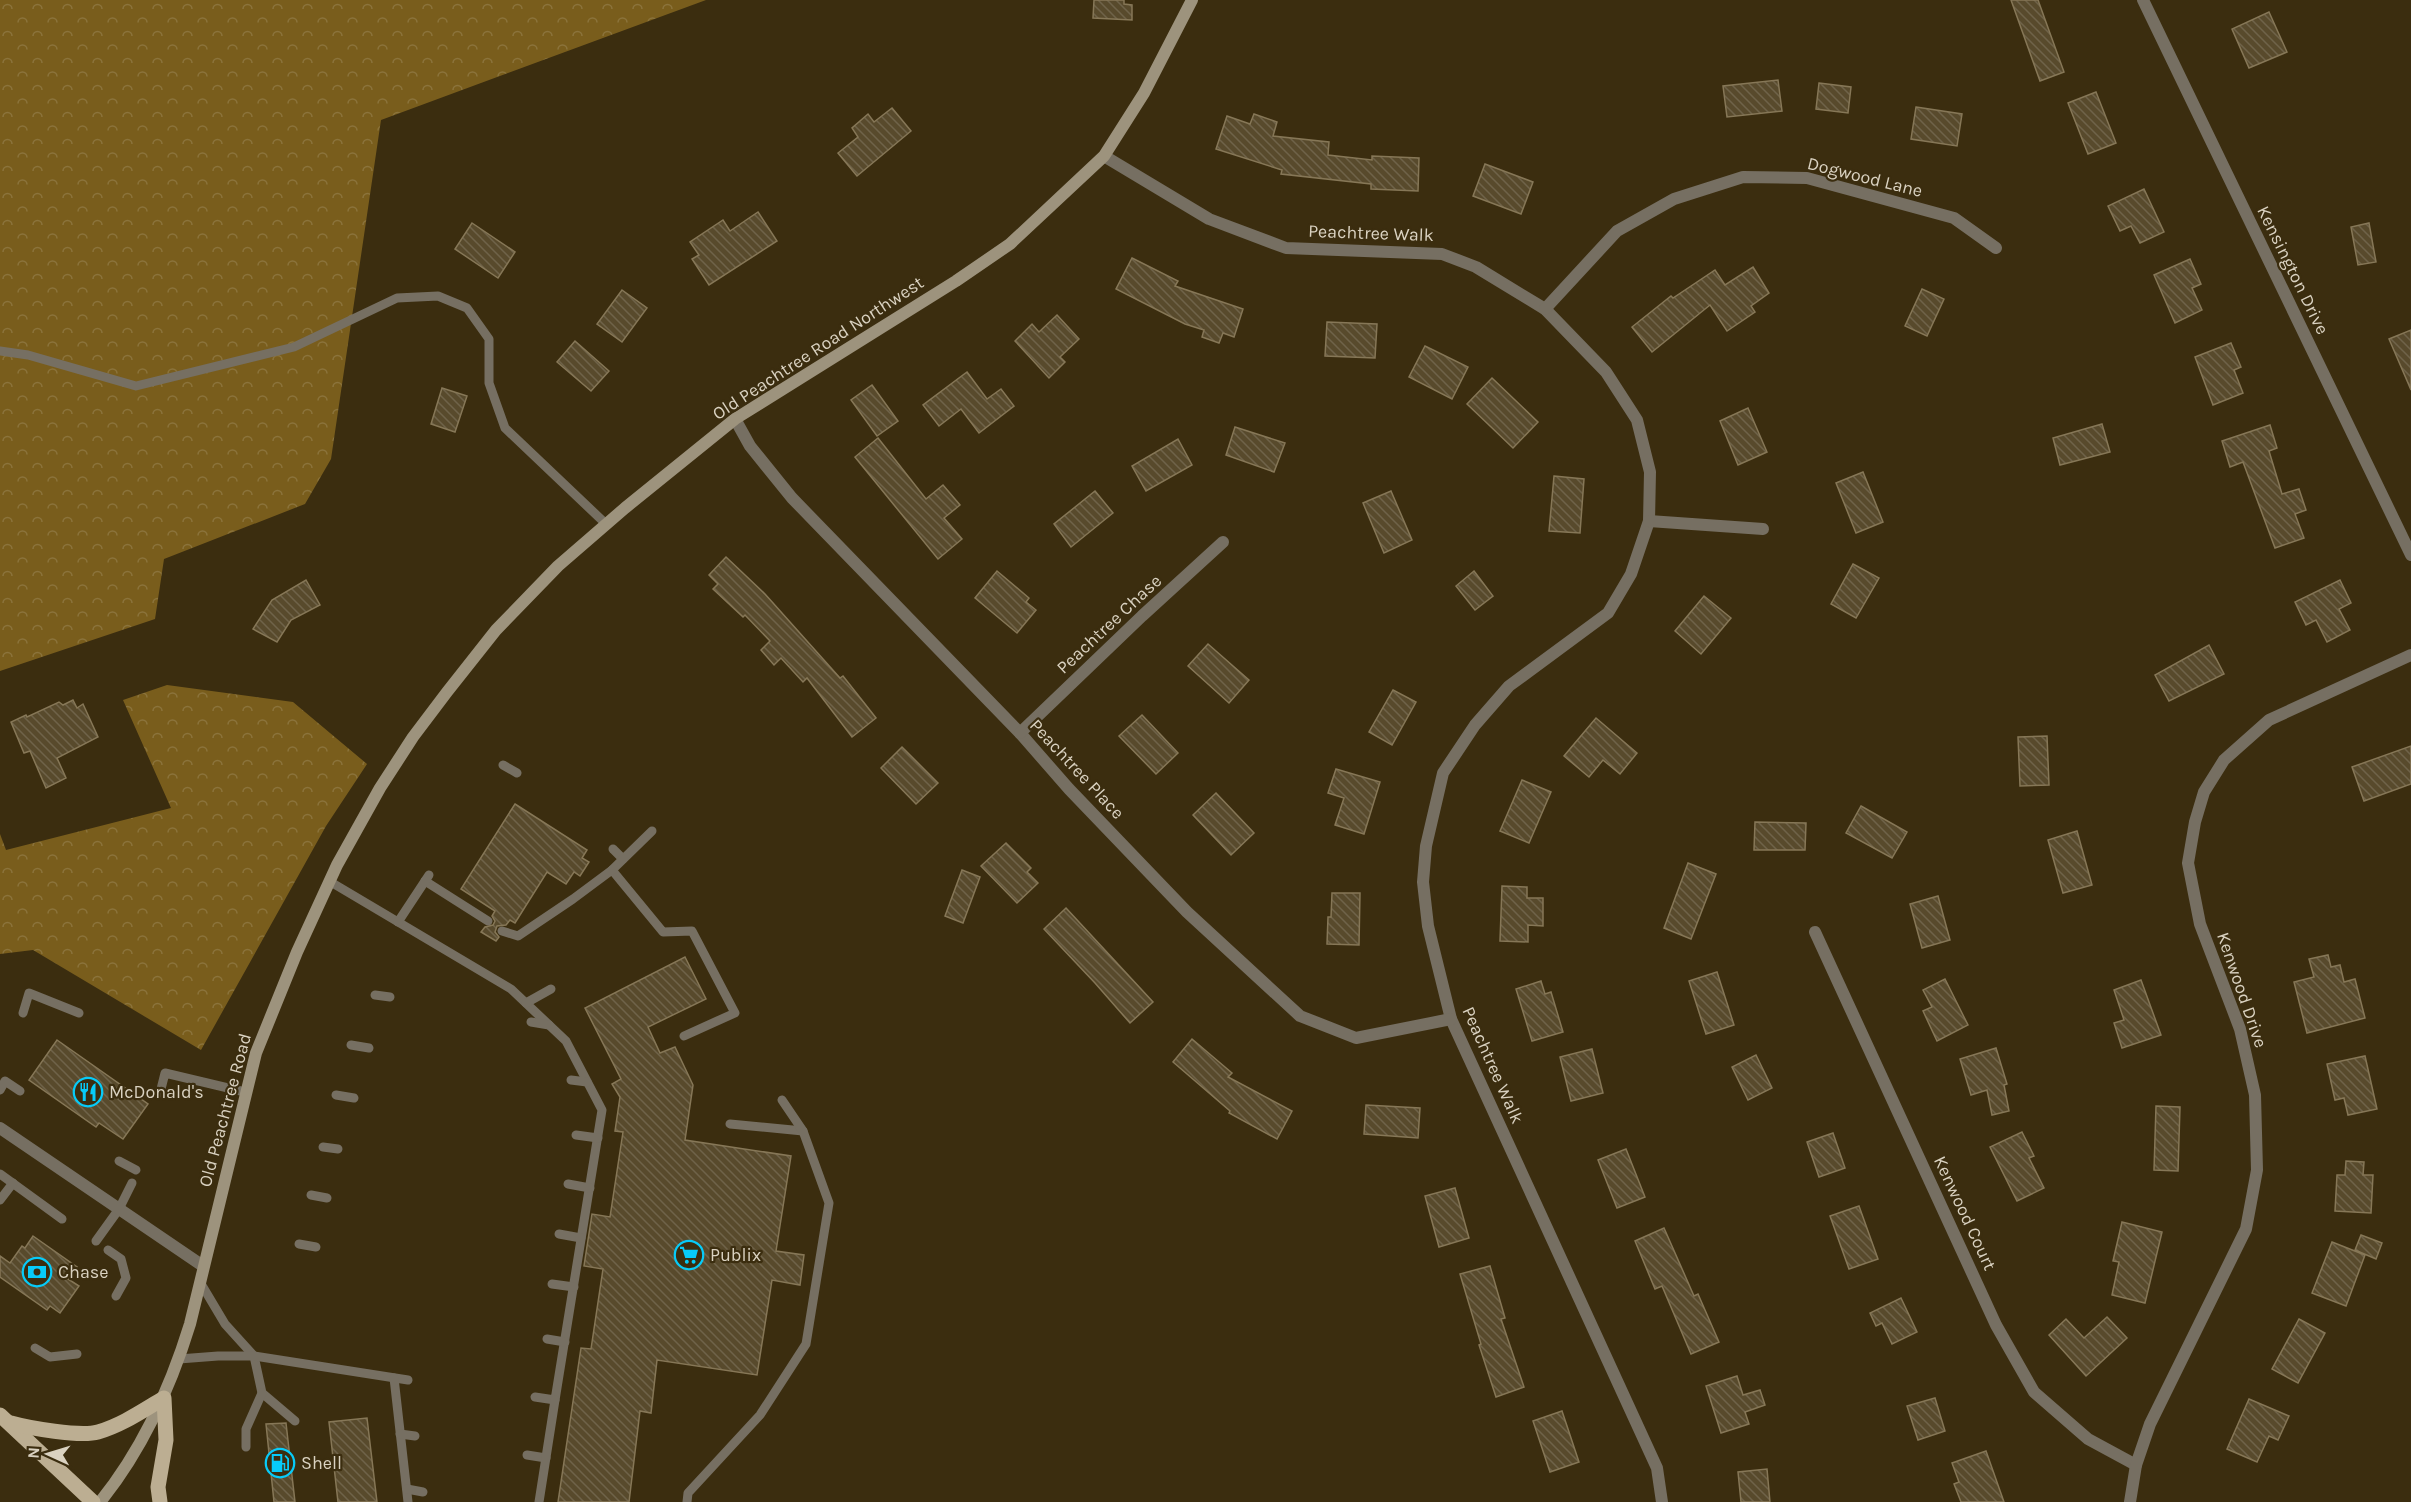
<svg xmlns="http://www.w3.org/2000/svg" width="2411" height="1502" font-family="Karla,sans-serif">
	<defs>
		<pattern id="forest-crowns" width="20" height="18" patternUnits="userSpaceOnUse" patternTransform="scale(1.5)"><rect width="20" height="18" fill="#795d1c"/><path d="M2 6a3 3 0 1 1 6 0M12 15a3 3 0 1 1 6 0" fill="none" stroke="#8b733b"/></pattern>
		<pattern id="building-back-hatch" width="6" height="6" patternUnits="userSpaceOnUse" patternTransform="scale(1.5)"><rect width="6" height="6" fill="#584a2c"/><path d="M-1 5l2 2M0 0l6 6M5-1l2 2" fill="none" stroke="#6f6349"/></pattern>
	</defs>
	<rect width="100%" height="100%" fill="#3b2d0f"/>
	<g fill="url(#forest-crowns)">
		<polygon points="0,0 706,0 381,120 331,459 305,504 164,559 155,619 0,671"/>
		<polygon points="167,685 293,702 367,764 326,826 201,1050 33,950 0,954 0,834 6,850 171,808 123,700"/>
	</g>
	<g fill="url(#building-back-hatch)" stroke="#867757" stroke-width="1.5">
		<polygon points="1094,0 1124,0 1124,4 1132,5 1132,20 1093,18"/>
		<polygon points="2011,0 2038,0 2064,72 2040,81"/>
		<polygon points="2269,12 2287,52 2249,68 2232,29"/>
		<polygon points="1778,80 1782,111 1727,117 1723,86"/>
		<polygon points="1819,83 1851,87 1848,113 1816,109"/>
		<polygon points="2096,92 2116,143 2088,154 2068,103"/>
		<polygon points="1916,107 1962,114 1957,146 1911,139"/>
		<polygon points="892,108 911,131 857,176 838,153 858,137 852,128 868,114 874,122"/>
		<polygon points="1254,114 1277,122 1273,136 1329,142 1328,155 1372,160 1372,156 1419,158 1418,191 1371,189 1371,184 1281,174 1282,170 1216,149 1227,116 1250,124"/>
		<polygon points="1485,164 1533,182 1521,214 1473,196"/>
		<polygon points="2144,189 2164,232 2140,243 2131,226 2120,231 2108,206"/>
		<polygon points="758,212 777,241 709,285 692,259 699,255 690,242 723,220 730,231"/>
		<polygon points="472,223 515,252 498,278 455,249"/>
		<polygon points="2369,223 2376,262 2358,265 2351,227"/>
		<polygon points="1132,258 1178,281 1175,286 1243,309 1234,337 1223,333 1219,343 1202,337 1204,330 1185,324 1116,289"/>
		<polygon points="2190,259 2201,284 2192,288 2202,310 2175,323 2154,275"/>
		<polygon points="1753,267 1769,293 1751,306 1755,312 1727,331 1710,305 1652,352 1632,327 1671,296 1673,298 1715,270 1725,285"/>
		<polygon points="1922,289 1944,299 1927,336 1905,326"/>
		<polygon points="622,290 647,308 622,342 597,324"/>
		<polygon points="1057,315 1079,339 1060,357 1065,362 1049,378 1015,341 1032,324 1039,332"/>
		<polygon points="1327,322 1377,324 1375,358 1325,356"/>
		<polygon points="2411,330 2411,390 2389,339"/>
		<polygon points="575,341 609,371 591,391 557,362"/>
		<polygon points="2231,343 2241,367 2234,370 2243,393 2213,405 2195,357"/>
		<polygon points="1425,346 1468,367 1452,399 1409,377"/>
		<polygon points="967,372 987,399 1001,389 1014,406 979,433 961,409 939,426 923,405"/>
		<polygon points="1492,378 1538,422 1513,448 1467,404"/>
		<polygon points="872,385 898,421 877,436 851,400"/>
		<polygon points="442,388 467,396 455,432 431,424"/>
		<polygon points="1748,408 1767,452 1738,465 1720,421"/>
		<polygon points="2102,424 2110,452 2060,465 2053,438"/>
		<polygon points="2270,425 2277,448 2269,451 2282,494 2299,489 2306,510 2295,514 2304,538 2275,548 2243,462 2230,467 2222,441"/>
		<polygon points="1235,427 1285,443 1274,472 1226,455"/>
		<polygon points="878,438 926,499 943,485 960,505 944,518 962,539 938,559 855,457"/>
		<polygon points="1178,439 1192,465 1146,491 1132,466"/>
		<polygon points="1863,472 1883,522 1856,533 1836,483"/>
		<polygon points="1554,476 1584,479 1580,533 1549,531"/>
		<polygon points="1095,491 1113,513 1071,547 1054,524"/>
		<polygon points="1391,491 1412,540 1384,553 1363,503"/>
		<polygon points="726,557 765,594 840,678 843,676 876,718 852,737 807,678 803,682 781,658 774,665 761,650 770,641 745,615 743,617 713,589 718,584 709,575"/>
		<polygon points="1853,564 1879,578 1856,618 1831,604"/>
		<polygon points="997,571 1029,598 1026,602 1036,610 1017,633 975,598"/>
		<polygon points="1474,571 1493,596 1475,610 1456,586"/>
		<polygon points="306,580 320,605 291,620 277,642 253,629 272,600"/>
		<polygon points="2340,580 2351,603 2339,609 2350,630 2327,642 2316,620 2306,625 2295,602"/>
		<polygon points="1704,596 1731,618 1701,654 1675,631"/>
		<polygon points="1208,644 1249,680 1229,703 1188,666"/>
		<polygon points="2209,645 2224,674 2169,701 2155,675"/>
		<polygon points="1393,690 1416,702 1392,745 1369,732"/>
		<polygon points="73,700 77,708 83,704 98,737 57,758 66,778 46,788 30,751 24,753 11,722 26,715 27,717 59,702 63,705"/>
		<polygon points="1142,715 1178,753 1156,774 1119,736"/>
		<polygon points="1596,718 1637,753 1620,774 1603,760 1589,777 1564,756"/>
		<polygon points="2047,736 2049,785 2020,786 2018,737"/>
		<polygon points="2411,746 2411,784 2364,801 2352,767"/>
		<polygon points="902,747 938,783 916,804 881,768"/>
		<polygon points="1336,769 1380,782 1364,834 1335,825 1344,798 1328,793"/>
		<polygon points="1522,780 1551,792 1529,843 1500,831"/>
		<polygon points="1216,793 1254,833 1231,855 1193,815"/>
		<polygon points="515,804 587,850 582,858 589,862 580,876 574,872 566,884 547,872 515,923 510,920 506,925 497,926 495,932 499,937 496,941 481,932 485,927 493,925 495,921 492,916 495,911 461,889"/>
		<polygon points="1861,806 1907,832 1892,858 1846,833"/>
		<polygon points="1755,822 1806,823 1805,850 1754,850"/>
		<polygon points="2077,831 2092,885 2063,893 2048,840"/>
		<polygon points="1006,843 1031,868 1027,872 1038,883 1017,903 981,866"/>
		<polygon points="1688,863 1716,874 1691,939 1664,928"/>
		<polygon points="962,870 980,877 963,923 945,916"/>
		<polygon points="1502,886 1527,887 1527,898 1543,898 1543,926 1528,925 1528,942 1500,941"/>
		<polygon points="1332,893 1360,893 1359,945 1327,944 1328,917 1331,917"/>
		<polygon points="1938,896 1950,940 1922,948 1910,904"/>
		<polygon points="1066,908 1153,1002 1130,1023 1095,983 1044,929"/>
		<polygon points="2328,955 2331,967 2340,965 2344,982 2355,979 2365,1018 2307,1033 2294,982 2314,977 2309,959"/>
		<polygon points="685,957 706,999 648,1027 660,1053 675,1047 693,1085 685,1140 791,1156 776,1251 804,1255 800,1285 772,1280 757,1375 657,1360 651,1413 640,1411 629,1502 558,1502 581,1348 591,1349 603,1269 584,1266 592,1214 610,1217 623,1132 615,1131 620,1097 612,1084 621,1079 585,1008"/>
		<polygon points="1717,972 1734,1025 1706,1034 1689,981"/>
		<polygon points="1945,979 1968,1025 1937,1041 1923,1011 1932,1007 1923,990"/>
		<polygon points="2141,980 2161,1035 2122,1048 2114,1023 2124,1020 2114,990"/>
		<polygon points="1541,981 1545,994 1551,992 1563,1032 1532,1041 1516,989"/>
		<polygon points="1192,1039 1232,1073 1228,1077 1292,1111 1277,1139 1229,1113 1230,1111 1173,1062"/>
		<polygon points="57,1040 148,1104 123,1139 99,1123 96,1127 29,1080"/>
		<polygon points="1996,1048 2007,1084 2004,1085 2009,1111 1992,1115 1987,1090 1971,1095 1960,1059"/>
		<polygon points="1592,1049 1603,1093 1571,1101 1560,1057"/>
		<polygon points="1756,1055 1772,1088 1748,1100 1732,1067"/>
		<polygon points="2365,1056 2377,1109 2348,1115 2344,1098 2335,1100 2327,1064"/>
		<polygon points="1366,1105 1420,1108 1418,1138 1364,1134"/>
		<polygon points="2156,1106 2180,1107 2178,1171 2154,1170"/>
		<polygon points="2022,1132 2034,1156 2029,1158 2044,1188 2017,1201 1990,1147"/>
		<polygon points="1833,1133 1845,1168 1819,1177 1807,1142"/>
		<polygon points="1626,1149 1645,1197 1617,1208 1598,1160"/>
		<polygon points="2346,1161 2364,1162 2363,1175 2373,1175 2371,1213 2335,1211 2337,1175 2345,1175"/>
		<polygon points="1455,1188 1469,1238 1439,1247 1425,1196"/>
		<polygon points="1859,1206 1878,1259 1849,1269 1830,1216"/>
		<polygon points="2122,1222 2162,1232 2145,1303 2112,1295 2119,1262 2113,1261"/>
		<polygon points="1664,1228 1694,1296 1698,1294 1719,1342 1691,1354 1662,1286 1655,1289 1635,1241"/>
		<polygon points="2361,1235 2382,1243 2376,1259 2355,1250"/>
		<polygon points="33,1236 77,1267 68,1279 79,1286 60,1313 50,1306 47,1310 0,1277 0,1256 10,1263 22,1246 25,1248"/>
		<polygon points="2332,1242 2365,1255 2346,1306 2312,1293"/>
		<polygon points="1490,1266 1505,1318 1501,1319 1524,1387 1496,1397 1479,1345 1481,1344 1460,1274"/>
		<polygon points="1901,1298 1917,1332 1892,1344 1882,1323 1876,1326 1870,1313"/>
		<polygon points="2107,1317 2127,1338 2086,1376 2049,1335 2066,1319 2084,1338"/>
		<polygon points="2299,1319 2325,1333 2298,1383 2272,1369"/>
		<polygon points="1737,1376 1743,1395 1760,1390 1765,1405 1745,1412 1749,1424 1721,1433 1706,1386"/>
		<polygon points="1935,1398 1945,1431 1918,1440 1907,1406"/>
		<polygon points="2249,1399 2289,1416 2278,1440 2269,1436 2257,1462 2227,1449"/>
		<polygon points="1562,1411 1579,1462 1550,1472 1533,1421"/>
		<polygon points="367,1418 377,1502 338,1502 329,1422"/>
		<polygon points="286,1423 295,1502 274,1502 266,1424"/>
		<polygon points="1986,1451 2004,1502 1961,1502 1954,1484 1959,1482 1952,1463"/>
		<polygon points="1767,1469 1770,1502 1741,1502 1738,1472"/>
	</g>
	<g fill="none" stroke-linecap="round" stroke-linejoin="round">
		<g stroke="#766f62" stroke-width="9">
			<polyline points="0,351 28,355 136,386 294,347 397,298 438,296 467,308 489,339 489,383 505,428 606,524"/>
			<polyline points="503,765 517,773"/>
			<polyline points="613,849 623,859"/>
			<polyline points="612,870 663,932 692,931 735,1013 684,1036"/>
			<polyline points="329,881 511,989 566,1041 602,1110 555,1400 535,1397"/>
			<polyline points="425,881 488,921"/>
			<polyline points="398,922 429,875"/>
			<polyline points="502,931 518,936 573,899 612,870 652,831"/>
			<polyline points="375,995 390,997"/>
			<polyline points="526,1003 551,989"/>
			<polyline points="23,1013 29,993 79,1013"/>
			<polyline points="531,1022 549,1025"/>
			<polyline points="351,1045 369,1048"/>
			<polyline points="571,1080 587,1082"/>
			<polyline points="0,1090 5,1081 20,1091"/>
			<polyline points="160,1093 165,1073 245,1092"/>
			<polyline points="336,1095 354,1098"/>
			<polyline points="730,1124 803,1131"/>
			<polyline points="576,1135 598,1138"/>
			<polyline points="323,1147 338,1149"/>
			<polyline points="119,1161 136,1170"/>
			<polyline points="0,1174 62,1219"/>
			<polyline points="568,1184 590,1188"/>
			<polyline points="311,1195 327,1198"/>
			<polyline points="0,1200 13,1183"/>
			<polyline points="559,1234 581,1238"/>
			<polyline points="96,1241 119,1209 132,1183"/>
			<polyline points="299,1244 316,1247"/>
			<polyline points="108,1250 121,1259 126,1278 116,1296"/>
			<polyline points="200,1282 225,1324 254,1356 262,1393 295,1421"/>
			<polyline points="552,1284 574,1287"/>
			<polyline points="547,1339 565,1342"/>
			<polyline points="35,1348 50,1357 77,1354"/>
			<polyline points="179,1359 218,1356 254,1356 408,1380"/>
			<polyline points="394,1378 408,1502"/>
			<polyline points="400,1434 415,1436"/>
			<polyline points="246,1447 246,1429 262,1393"/>
			<polyline points="527,1455 546,1458"/>
			<polyline points="407,1489 423,1492"/>
			<polyline points="539,1502 555,1400"/>
			<polyline points="687,1502 688,1493 760,1415 806,1344 829,1203 803,1131 782,1100"/>
		</g>
		<g stroke="#766f62" stroke-width="12">
			<polyline points="2143,0 2411,555"/>
			<polyline points="1104,156 1209,219 1286,248 1442,254 1476,267 1545,309 1606,372 1637,420 1650,472 1649,521 1631,574 1608,613 1509,686 1475,725 1443,773 1426,846 1423,882 1428,926 1451,1019 1657,1468 1662,1502"/>
			<polyline points="1545,309 1617,231 1674,199 1743,177 1807,178 1954,218 1996,248"/>
			<polyline points="735,419 750,446 792,498 1020,733 1069,789 1187,912 1300,1016 1356,1038 1451,1019"/>
			<polyline points="1649,521 1763,529"/>
			<polyline points="1020,733 1142,616 1223,542"/>
			<polyline points="1815,932 1996,1325 2034,1392 2088,1439 2136,1465"/>
			<polyline points="0,1128 203,1266"/>
			<polyline points="2130,1502 2136,1465 2150,1424 2246,1229 2257,1170 2255,1095 2240,1029 2200,924 2188,863 2195,822 2204,792 2224,760 2269,720 2411,655"/>
		</g>
		<path stroke="#9d937d" stroke-width="12" d="M100,1502C143,1449 170,1389 190,1324L256,1053L297,952L337,865L380,788L413,737L447,692L496,630L558,566L625,508L735,419L956,281L1010,244L1104,156L1144,93L1192,0"/>
		<g stroke="#bcae92" stroke-width="15">
			<polyline points="0,1415 93,1502"/>
			<path d="M11,1423C29,1428 80,1437 98,1432C122,1425 142,1411 164,1398L166,1440L158,1487L160,1502"/>
		</g>
	</g>
	<defs>
		<g id="restaurant-ring" transform="scale(1.5)"><circle r="9.5" fill="#3b2d0f" stroke="#07cbf9" stroke-width="1.5"/><path d="M-5-6h1v4h1v-4h1v4h1v-4h1v5L-1.5 .5V6h-2V.5L-5-1ZM5-6V6H3V1.5H1.5Q1.5-4 5-6Z" fill="#07cbf9"/></g>
		<g id="supermarket-ring" transform="scale(1.5)"><circle r="9.5" fill="#3b2d0f" stroke="#07cbf9" stroke-width="1.5"/><path d="M-6-5.5h2.5l.6 2H6L4.5 2H-2.5L-4.4-4H-6ZM-1.5 3.2a1.3 1.3 0 1 0 .1 0ZM3 3.2a1.3 1.3 0 1 0 .1 0Z" fill="#07cbf9"/></g>
		<g id="bank-ring" transform="scale(1.5)"><circle r="9.5" fill="#3b2d0f" stroke="#07cbf9" stroke-width="1.5"/><path d="M-6-4H6V4H-6ZM0-2.3a2.3 2.3 0 1 0 0 4.6a2.3 2.3 0 1 0 0-4.6Z" fill="#07cbf9"/></g>
		<g id="fuel-ring" transform="scale(1.5)"><circle r="9.5" fill="#3b2d0f" stroke="#07cbf9" stroke-width="1.5"/><path d="M-5.5-6h7V0h2V4h1.3V-2.5L3-4.5l.8-.8L6-3V5H2.5V1h-1V6h-7ZM-4.2-4.7v3.2H.2V-4.7Z" fill="#07cbf9"/></g>
	</defs>
	<g fill-rule="evenodd">
		<use href="#restaurant-ring" x="88" y="1092"/>
		<use href="#supermarket-ring" x="689" y="1255"/>
		<use href="#bank-ring" x="37" y="1272"/>
		<use href="#fuel-ring" x="280" y="1463"/>
	</g>
	<g text-anchor="middle" stroke-width="4.5" stroke-linejoin="round" paint-order="stroke">
		<g font-size="18" fill="#dad2c1" stroke="#3b2d0f">
			<text transform="translate(1865 177) rotate(14)" y="6">Dogwood Lane</text>
			<text transform="translate(1371 233) rotate(2)" y="6">Peachtree Walk</text>
			<text transform="translate(2293 270) rotate(64)" y="6">Kensington Drive</text>
			<text transform="translate(818 348) rotate(-33)" y="6">Old Peachtree Road Northwest</text>
			<text transform="translate(1109 624) rotate(-43)" y="6">Peachtree Chase</text>
			<text transform="translate(1077 769) rotate(47)" y="6">Peachtree Place</text>
			<text transform="translate(2242 990) rotate(71)" y="6">Kenwood Drive</text>
			<text transform="translate(1493 1065) rotate(66)" y="6">Peachtree Walk</text>
			<text transform="translate(225 1110) rotate(-75)" y="6">Old Peachtree Road</text>
			<text transform="translate(1965 1213) rotate(65)" y="6">Kenwood Court</text>
		</g>
		<g font-size="18" fill="#dad2c1" stroke="#3b2d0f" text-anchor="start">
			<text x="109" y="1098">McDonald's</text>
			<text x="710" y="1261">Publix</text>
			<text x="58" y="1278">Chase</text>
			<text x="301" y="1469">Shell</text>
		</g>
	</g>
	<g transform="translate(48 1454) rotate(274)" stroke="#3b2d0f" stroke-width="4.5" paint-order="stroke">
	<path d="M0-4.5L10 22L0 15L-10 22Z" fill="#dad2c1"/>
	<text y="-9" font-size="16" font-weight="bold" text-anchor="middle" fill="#dad2c1">N</text>
	</g>
</svg>
